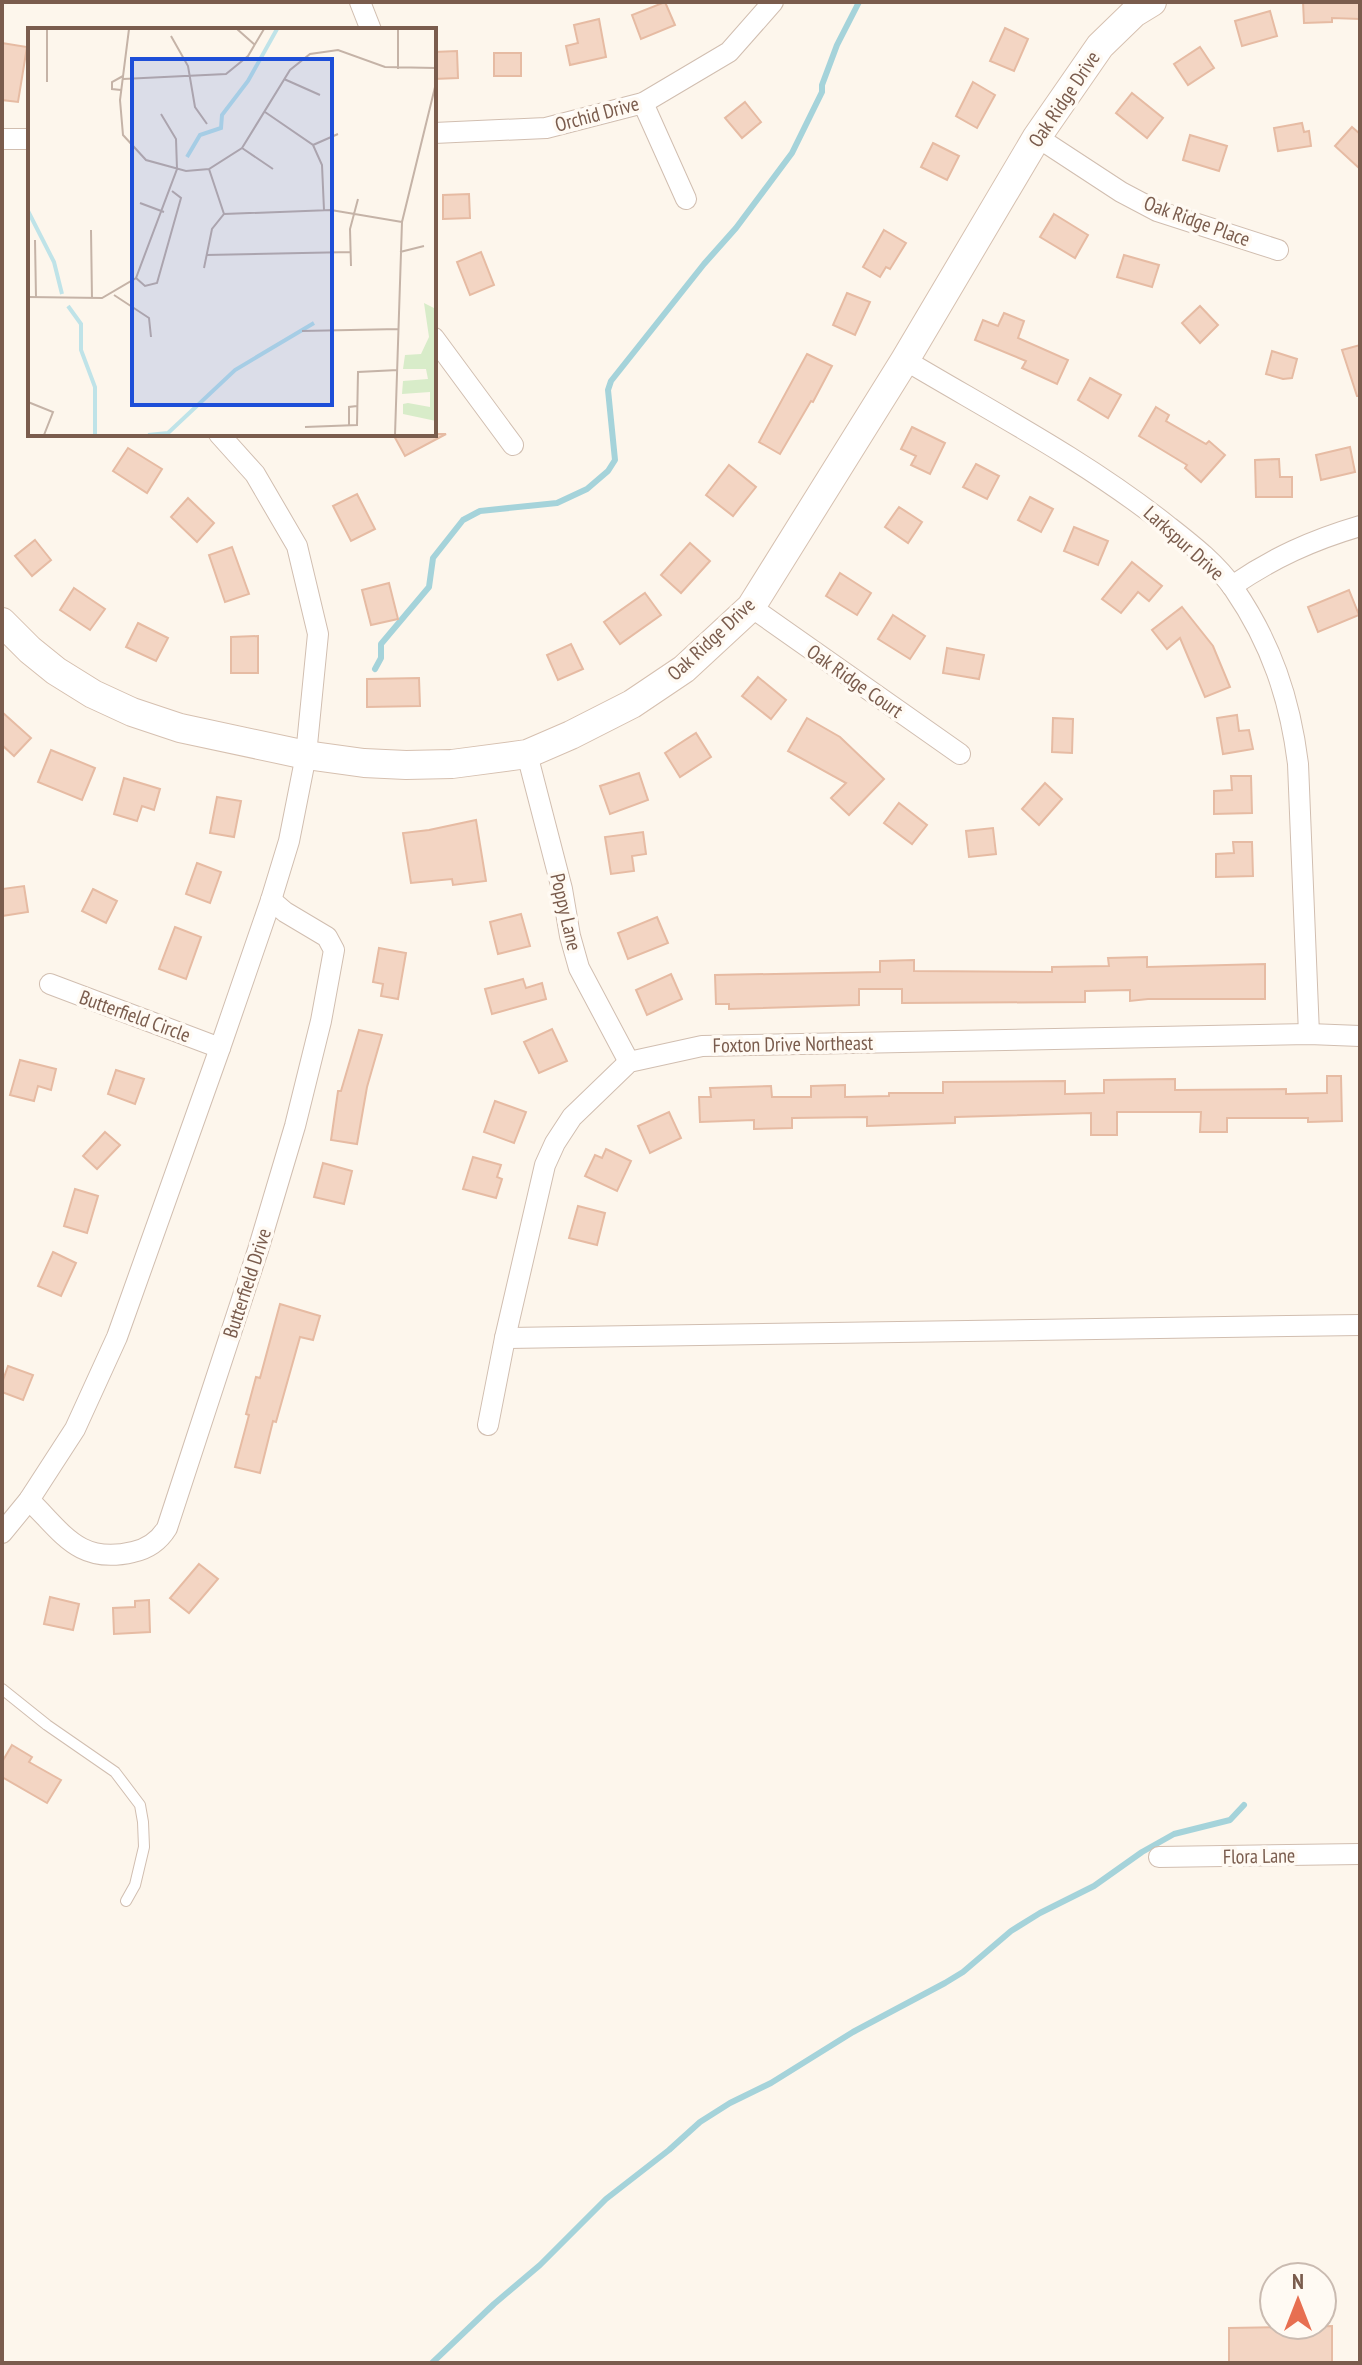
<svg xmlns="http://www.w3.org/2000/svg" width="1362" height="2365" font-family="'PT Sans Narrow',sans-serif">
	<rect width="100%" height="100%" fill="#fdf6ec"/>
	<g fill="none" stroke-linecap="round" stroke-linejoin="round">
		<g stroke="#a5d3da" stroke-width="6">
			<polyline points="375,669 381,658 381,644 429,587 433,558 463,520 480,511 557,503 587,489 608,471 615,460 608,390 611,381 704,264 736,228 792,153 822,92 822,85 837,45 859,2"/>
			<polyline points="432,2363 494,2304 540,2265 606,2199 669,2150 700,2122 730,2103 771,2083 853,2032 945,1983 963,1972 1011,1931 1040,1913 1094,1886 1142,1852 1174,1834 1230,1820 1244,1805"/>
		</g>
	</g>
	<g fill="#f3d5c3" stroke="#e6bba3" stroke-width="2">
		<polygon points="665,2 675,25 641,39 632,15"/>
		<polygon points="1303,2 1360,2 1360,19 1332,18 1332,22 1304,23"/>
		<polygon points="1270,11 1277,36 1242,46 1235,21"/>
		<polygon points="599,19 606,57 570,65 566,46 578,43 574,25"/>
		<polygon points="1005,28 1028,39 1014,71 990,61"/>
		<polygon points="2,43 27,47 18,102 2,100"/>
		<polygon points="1200,47 1214,68 1188,85 1174,64"/>
		<polygon points="457,51 458,78 434,79 434,52"/>
		<rect x="494" y="53" width="27" height="23"/>
		<polygon points="973,82 995,95 977,128 956,116"/>
		<polygon points="1132,93 1163,118 1147,138 1116,113"/>
		<polygon points="745,102 761,122 742,138 725,118"/>
		<polygon points="1302,123 1304,132 1309,131 1311,146 1278,151 1274,128"/>
		<polygon points="1352,127 1360,134 1360,169 1335,146"/>
		<polygon points="1190,135 1227,146 1219,171 1183,160"/>
		<polygon points="933,143 959,156 947,180 921,167"/>
		<polygon points="469,194 470,218 443,219 443,195"/>
		<polygon points="1054,214 1088,235 1075,258 1040,237"/>
		<polygon points="884,230 906,243 890,269 886,267 880,277 863,267"/>
		<polygon points="481,252 494,285 470,295 457,262"/>
		<polygon points="1124,255 1159,265 1152,287 1117,277"/>
		<polygon points="847,293 870,302 855,335 833,325"/>
		<polygon points="1200,306 1218,325 1200,343 1182,323"/>
		<polygon points="1004,313 1024,321 1018,338 1068,360 1057,384 1022,368 1026,361 975,340 983,320 998,326"/>
		<polygon points="1360,345 1360,396 1357,396 1342,350"/>
		<polygon points="1272,351 1297,359 1292,378 1283,379 1266,374"/>
		<polygon points="807,354 832,366 813,402 811,401 780,454 759,442"/>
		<polygon points="1090,378 1121,395 1108,418 1078,400"/>
		<polygon points="1156,407 1169,415 1166,421 1206,444 1209,441 1225,455 1201,482 1185,468 1187,465 1139,436"/>
		<polygon points="912,427 945,443 930,474 911,465 916,456 901,449"/>
		<polygon points="393,434 446,434 405,456"/>
		<polygon points="1350,447 1355,472 1321,480 1316,455"/>
		<polygon points="128,448 162,469 147,493 113,471"/>
		<polygon points="1279,459 1280,477 1292,477 1292,497 1256,497 1255,460"/>
		<polygon points="976,464 999,476 987,499 963,487"/>
		<polygon points="729,465 756,487 733,516 706,495"/>
		<polygon points="357,494 375,529 351,541 333,506"/>
		<polygon points="1030,497 1053,509 1041,532 1018,520"/>
		<polygon points="188,498 214,523 197,542 171,517"/>
		<polygon points="899,507 922,522 908,543 885,527"/>
		<polygon points="1074,527 1108,541 1098,565 1064,551"/>
		<polygon points="35,540 51,560 32,576 15,556"/>
		<polygon points="690,543 710,561 681,593 661,575"/>
		<polygon points="232,547 249,594 225,602 209,555"/>
		<polygon points="1132,562 1162,586 1149,601 1138,592 1121,613 1102,599"/>
		<polygon points="840,573 871,593 857,615 826,596"/>
		<polygon points="389,583 398,619 371,625 362,590"/>
		<polygon points="74,588 105,609 90,630 60,610"/>
		<polygon points="1349,590 1359,615 1318,632 1308,607"/>
		<polygon points="645,593 661,615 620,644 604,622"/>
		<polygon points="1182,607 1213,646 1230,687 1205,697 1180,638 1167,649 1152,630"/>
		<polygon points="893,615 925,636 910,659 878,639"/>
		<polygon points="138,623 168,638 156,661 126,647"/>
		<polygon points="258,636 258,673 231,673 231,637"/>
		<polygon points="571,644 583,669 558,680 547,655"/>
		<polygon points="947,648 984,655 979,679 943,673"/>
		<polygon points="758,677 786,700 771,719 742,696"/>
		<polygon points="419,678 420,706 367,707 367,679"/>
		<polygon points="2,712 31,738 14,756 2,745"/>
		<polygon points="1237,715 1239,731 1249,730 1253,749 1223,754 1217,718"/>
		<polygon points="807,718 840,737 884,779 849,815 831,798 846,783 788,751"/>
		<polygon points="1053,718 1073,719 1072,753 1052,752"/>
		<polygon points="696,733 711,757 680,777 665,753"/>
		<polygon points="51,750 95,768 82,800 38,782"/>
		<polygon points="639,773 648,800 610,814 600,786"/>
		<polygon points="1231,776 1251,776 1252,813 1214,814 1214,791 1232,790"/>
		<polygon points="124,778 160,789 154,810 142,806 137,821 114,814"/>
		<polygon points="1045,783 1062,799 1039,825 1022,809"/>
		<polygon points="217,797 241,801 234,837 210,833"/>
		<polygon points="899,803 927,825 912,844 884,823"/>
		<polygon points="476,820 486,881 453,885 452,879 411,883 403,833 429,830"/>
		<polygon points="993,828 996,854 969,857 966,831"/>
		<polygon points="643,832 646,854 632,856 634,871 611,874 605,837"/>
		<polygon points="1233,842 1252,842 1253,876 1216,877 1216,854 1234,853"/>
		<polygon points="197,863 221,872 210,903 186,894"/>
		<polygon points="24,886 28,912 2,916 2,889"/>
		<polygon points="93,889 117,901 106,923 82,911"/>
		<polygon points="521,914 530,946 498,954 490,922"/>
		<polygon points="657,917 668,943 628,959 618,933"/>
		<polygon points="175,927 201,937 186,979 159,969"/>
		<polygon points="379,948 406,953 398,999 381,996 383,984 373,982"/>
		<polygon points="1147,957 1147,967 1265,964 1265,999 1148,999 1130,1001 1130,990 1085,991 1085,1002 902,1003 902,989 859,989 859,1005 729,1009 729,1004 716,1004 715,975 880,972 880,961 914,960 914,971 1052,972 1052,967 1109,966 1108,958"/>
		<polygon points="671,974 682,999 647,1015 636,990"/>
		<polygon points="523,979 526,988 542,983 546,999 492,1014 485,989"/>
		<polygon points="552,1029 567,1061 539,1073 524,1042"/>
		<polygon points="359,1030 382,1035 367,1087 357,1144 331,1140 338,1091 341,1091"/>
		<polygon points="20,1060 56,1069 51,1090 38,1086 34,1101 10,1095"/>
		<polygon points="116,1070 144,1079 135,1104 108,1094"/>
		<polygon points="1327,1076 1341,1076 1342,1121 1308,1122 1308,1118 1227,1118 1227,1132 1200,1132 1201,1112 1117,1112 1117,1135 1091,1135 1091,1113 955,1117 955,1123 867,1126 867,1117 792,1118 792,1128 754,1129 754,1120 700,1122 699,1097 711,1097 710,1088 771,1086 772,1097 811,1097 811,1086 845,1085 845,1097 889,1096 889,1093 943,1093 943,1082 1065,1081 1065,1094 1104,1093 1104,1080 1175,1079 1175,1090 1286,1089 1286,1094 1327,1093"/>
		<polygon points="495,1101 526,1112 514,1143 484,1132"/>
		<polygon points="669,1112 681,1138 650,1153 638,1126"/>
		<polygon points="105,1132 120,1145 97,1169 83,1156"/>
		<polygon points="606,1149 631,1161 617,1191 585,1176 595,1155 602,1158"/>
		<polygon points="473,1157 501,1165 497,1177 502,1179 496,1198 463,1189"/>
		<polygon points="323,1163 352,1171 344,1204 314,1197"/>
		<polygon points="75,1189 98,1196 87,1233 64,1226"/>
		<polygon points="578,1206 605,1213 597,1245 569,1238"/>
		<polygon points="53,1252 76,1263 61,1296 38,1286"/>
		<polygon points="280,1304 320,1316 313,1340 300,1337 276,1422 273,1421 260,1473 235,1467 249,1415 246,1414 256,1377 260,1378"/>
		<polygon points="8,1366 33,1375 23,1400 2,1392 2,1383"/>
		<polygon points="199,1564 218,1579 189,1613 170,1598"/>
		<polygon points="50,1597 79,1604 73,1630 44,1624"/>
		<polygon points="149,1600 150,1632 114,1634 113,1608 135,1607 135,1601"/>
		<polygon points="12,1745 32,1757 29,1762 61,1780 47,1803 2,1777 2,1762"/>
		<polygon points="1332,2326 1332,2363 1229,2363 1229,2328"/>
	</g>
	<g fill="none" stroke-linecap="round" stroke-linejoin="round">
		<g stroke="#d1beb0" stroke-width="12">
			<polyline id="lane" points="2,1689 47,1725 115,1772 140,1805 143,1822 144,1847 135,1885 126,1901"/>
		</g>
		<g stroke="#d1beb0" stroke-width="22">
			<g id="street">
				<polyline points="360,2 371,30"/>
				<polyline points="643,103 686,199"/>
				<polyline points="434,133 546,128 643,103 729,52 773,2"/>
				<polyline points="1037,137 1121,192 1157,211 1278,250"/>
				<polyline points="2,139 30,139"/>
				<polyline points="434,338 513,445"/>
				<path d="M905,360C994,413 1086,461 1168,526C1191,544 1217,564 1234,589C1271,643 1290,699 1298,764L1309,1034"/>
				<path d="M1232,586C1273,558 1312,540 1360,526"/>
				<polyline points="751,607 960,754"/>
				<polyline points="527,754 562,889 570,936 579,968 629,1062"/>
				<polyline points="50,984 220,1048"/>
				<polyline points="505,1338 1360,1325"/>
				<polyline points="488,1425 505,1338 545,1165 555,1143 572,1117 629,1062 702,1046 1309,1034 1360,1036"/>
				<path d="M29,1500C63,1533 79,1565 133,1552C147,1549 159,1541 167,1528L258,1250L295,1126L321,1021L334,950L327,937L285,912L271,900"/>
				<polyline points="2,1533 29,1500 75,1429 117,1337 220,1048 271,900 289,841 306,755 318,634 297,546 255,474 219,434"/>
				<polyline points="1159,1857 1360,1854"/>
			</g>
		</g>
		<g stroke="#d6c0b0" stroke-width="30">
			<polyline id="secondary" points="2,622 30,650 56,671 93,694 132,712 180,728 306,755 364,763 406,765 452,764 527,754 571,735 632,704 684,669 751,607 905,360 1037,137 1100,46 1134,13 1152,2"/>
		</g>
		<use href="#lane" stroke="#fff" stroke-width="10"/>
		<use href="#street" stroke="#fff" stroke-width="20"/>
		<use href="#secondary" stroke="#fff" stroke-width="28"/>
	</g>
	<g text-anchor="middle" stroke-width="7" stroke-linejoin="round" paint-order="stroke">
		<g font-size="20" fill="#7a5c4d" stroke="#fffaf3">
			<text transform="translate(1064 99) rotate(-56)" y="7">Oak Ridge Drive</text>
			<text transform="translate(597 114) rotate(-15)" y="7">Orchid Drive</text>
			<text transform="translate(1197 221) rotate(20)" y="7">Oak Ridge Place</text>
			<text transform="translate(1184 543) rotate(42)" y="7">Larkspur Drive</text>
			<text transform="translate(711 639) rotate(-43)" y="7">Oak Ridge Drive</text>
			<text transform="translate(855 681) rotate(35)" y="7">Oak Ridge Court</text>
			<text transform="translate(566 912) rotate(77)" y="7">Poppy Lane</text>
			<text transform="translate(135 1016) rotate(20)" y="7">Butterfield Circle</text>
			<text transform="translate(793 1044) rotate(-1)" y="7">Foxton Drive Northeast</text>
			<text transform="translate(247 1283) rotate(-72)" y="7">Butterfield Drive</text>
			<text transform="translate(1259 1856) rotate(-1)" y="7">Flora Lane</text>
		</g>
	</g>
	<g transform="translate(28 28)">
		<rect width="408" height="408" fill="#fdf6ec"/>
		<path d="M396,275L408,281V393L375,386V376L380,375L402,379V364L374,366L375,353L400,351L398,341H375L377,327L393,326L401,309Z" fill="#d8ecc9"/>
		<path fill="none" stroke="#bfe3e8" stroke-width="4" d="M159,129L172,107L193,100L194,87L220,53L249,1M0,183L26,234L34,266M40,278L53,296V322L67,359V407M120,407L140,405L207,342L286,295"/>
		<path fill="none" stroke="#c5b3a7" stroke-width="2" d="M19,1V54M101,1L92,72L95,107L118,132L158,143L181,141L214,120L262,42L282,26L310,22L357,39L408,40M209,1L227,17M143,8L160,38L167,79L179,96M370,41V1M95,51L198,46L220,28L236,1M256,51L292,67M93,62L84,61V54L95,48M237,84L285,117L294,137L296,182M285,117L310,106M214,120L245,141M181,141L196,186M112,175L136,184M63,202L64,271M7,212L8,269M372,224L396,218M178,227L323,224M323,238L322,201L330,171M176,240L184,201L196,186L303,182L374,194M108,250L117,258L129,255L153,170L144,163M86,267L121,290L123,309M0,269L74,270L108,250L149,141L148,111L133,86M274,303L371,301M0,374L25,384L16,407M321,398V379L329,378M277,399L329,397L330,344L370,342M367,407L374,194L408,55"/>
		<path fill="#1d4ed8" fill-opacity="0.15" stroke="#1d4ed8" stroke-width="4" d="M104,31H304V377H104Z"/>
		<rect width="408" height="408" fill="none" stroke="#7a5c4d" stroke-width="4"/>
	</g>
	<rect width="1362" height="2365" fill="none" stroke="#7a5c4d" stroke-width="8"/>
	<g transform="translate(1298 2301)"><circle r="38" fill="#fffaf3" stroke="#cabbb1" stroke-width="2"/>
	<path d="M0-6L14 30L0 20L-14 30Z" fill="#e76f51"/>
	<text y="-12" font-size="22" font-weight="bold" text-anchor="middle" fill="#7a5c4d">N</text>
	</g>
</svg>
